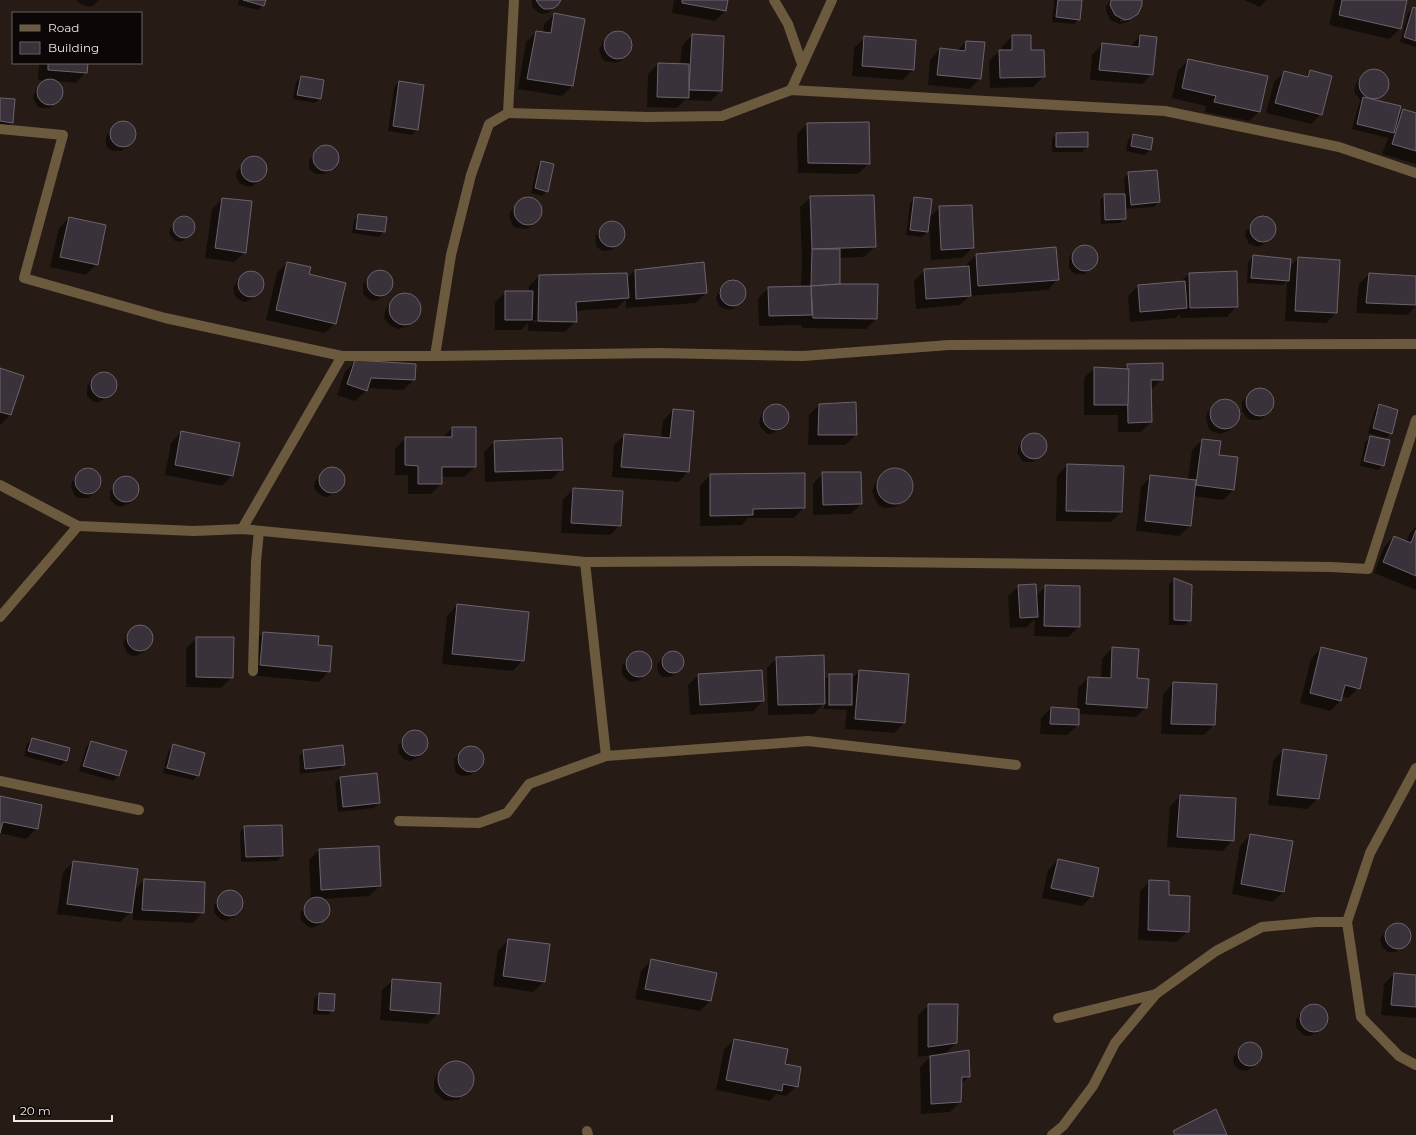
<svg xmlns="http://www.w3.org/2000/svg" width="1416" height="1135" font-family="Montserrat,sans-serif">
	<rect width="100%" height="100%" fill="#271b16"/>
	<g fill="#0007" fill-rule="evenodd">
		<polygon points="77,0 99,0 93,6 89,7 80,4"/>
		<polygon points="239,0 265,0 263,5 258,10 238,5"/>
		<polygon points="532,0 560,0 548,13 543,14 539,13 532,7"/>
		<polygon points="674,0 727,0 725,11 715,21 672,13"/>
		<polygon points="1054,0 1081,0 1079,19 1074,24 1052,22"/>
		<polygon points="1110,0 1140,0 1134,16 1120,20 1120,22 1131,19 1128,22 1120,24 1110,20 1106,11 1106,6"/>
		<polygon points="1244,0 1266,0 1260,7"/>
		<polygon points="1335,0 1406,0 1400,29 1389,39 1329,25"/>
		<polygon points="1413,8 1416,9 1416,47 1400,42 1408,13"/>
		<polygon points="555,14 572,86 562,96 518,89 526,42 536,32 543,33 544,24"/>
		<polygon points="616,32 625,33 628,36 632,44 631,48 627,55 621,61 614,63 605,61 602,59 599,50 603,41 608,36"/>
		<polygon points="692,35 721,90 711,101 685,100 677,108 647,107 648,74 658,64 680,65 682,46"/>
		<polygon points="1012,36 1044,76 1033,87 990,88 989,61 999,51 1002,51 1002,47"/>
		<polygon points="1140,36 1152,74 1142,84 1090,80 1092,55 1102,44 1130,47"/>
		<polygon points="865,38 913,70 903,80 852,76 854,48"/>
		<polygon points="966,42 980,78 970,89 928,85 930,60 940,49 957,51"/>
		<polygon points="1189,60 1260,111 1249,121 1205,112 1206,106 1172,98 1178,70"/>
		<polygon points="39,63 87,63 86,72 76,83 57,81 61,87 62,96 50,108 41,108 37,106 33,98 36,89 46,81 38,80"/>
		<polygon points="1373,69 1382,72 1388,80 1387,89 1376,101 1398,116 1403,110 1416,114 1416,164 1382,154 1388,138 1352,129 1359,103 1361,101 1354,92 1356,83 1364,74"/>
		<polygon points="1310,71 1321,114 1311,124 1266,113 1274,82 1284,72 1305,77"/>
		<polygon points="301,77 320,98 315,103 293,99 296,82"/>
		<polygon points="399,82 423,86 417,130 412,135 388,131 394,87"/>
		<polygon points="0,99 12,122 2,133 0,132"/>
		<polygon points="118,123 127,123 131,125 133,129 134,138 132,143 122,151 113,151 109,149 106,145 106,136"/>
		<polygon points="807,124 868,164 858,174 798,173 797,134"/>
		<polygon points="1056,134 1087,147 1082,152 1052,152 1052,139"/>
		<polygon points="1133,135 1152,139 1150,150 1145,155 1126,151 1128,140"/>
		<polygon points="321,147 330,147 334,149 338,157 334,166 329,172 325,174 316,174 312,172 309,169 309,160"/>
		<polygon points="249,158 253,158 262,160 266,169 262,178 253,186 249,187 240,184 236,176 237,171"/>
		<polygon points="542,162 547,191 542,196 531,193 537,167"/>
		<polygon points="1129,173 1159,202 1154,207 1125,209 1125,218 1120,223 1101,224 1100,200 1105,195 1125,195 1124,178"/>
		<polygon points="530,197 538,202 541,209 540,217 529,228 525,229 516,228 513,226 509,217 510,212 521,200"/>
		<polygon points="811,197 875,247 864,257 839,258 839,285 876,319 866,329 802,328 801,325 759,326 758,298 769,288 801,287 802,260 800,207"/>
		<polygon points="915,198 929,218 939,207 973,248 962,258 931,260 929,225 928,224 927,232 922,237 906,235 910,203"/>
		<polygon points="222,199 245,252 234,262 205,258 212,209"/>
		<polygon points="359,215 386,218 384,232 379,237 352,233 354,220"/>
		<polygon points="183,217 189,219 193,223 193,230 187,238 181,242 175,241 169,234 170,228"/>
		<polygon points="69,218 97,264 86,275 50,267 59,228"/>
		<polygon points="1258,218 1267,218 1271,220 1274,224 1274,233 1267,242 1258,247 1249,244 1245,235 1246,231"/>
		<polygon points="607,223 617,223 620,225 624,233 623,238 612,250 603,251 598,248 596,245 595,236"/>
		<polygon points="1080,247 1090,247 1093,249 1097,257 1097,261 1085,274 1076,274 1072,272 1069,268 1069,259 1071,255"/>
		<polygon points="1056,248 1058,279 1048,290 969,296 960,305 916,309 914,281 925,270 966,267 966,265 976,255"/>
		<polygon points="1253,257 1289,268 1298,258 1336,313 1326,323 1285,321 1287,281 1283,285 1247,283 1248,262"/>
		<polygon points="287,263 335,323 325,333 266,320 277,273"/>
		<path d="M635,270L706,293L696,303L626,308V299L617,308L575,311L576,321L565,332L528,331V323L521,330H495V302L506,292H529V286L539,276L626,279ZM533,320L566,321V323L533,322Z"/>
		<polygon points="379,271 384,272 390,278 391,287 383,296 375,301 370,300 363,294 363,284 371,275"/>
		<polygon points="250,272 254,272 261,277 263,285 260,292 252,299 245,302 241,301 235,296 233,288 237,281 242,275"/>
		<polygon points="1189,274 1237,306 1227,317 1180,318 1180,314 1176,318 1130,322 1128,296 1138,286 1180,282"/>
		<polygon points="1369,274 1416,277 1416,306 1407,315 1356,313 1359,284"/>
		<polygon points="733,281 742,284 744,288 745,297 737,306 733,309 728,310 720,307 716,299 719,290 724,285"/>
		<polygon points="403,294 412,295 418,302 420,307 418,317 409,326 399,329 390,326 384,318 386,308 398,295"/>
		<polygon points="356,361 414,380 403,390 367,388 366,391 355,401 337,395 345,372"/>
		<polygon points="1162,364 1162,379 1152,389 1150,389 1151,422 1141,432 1118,432 1118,415 1084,415 1084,378 1094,368 1122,370 1127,365"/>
		<polygon points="0,369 10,415 0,425"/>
		<polygon points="103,373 108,373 112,376 116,384 113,393 107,398 99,402 94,402 87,396 87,386 95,377"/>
		<polygon points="1258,389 1267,390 1271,393 1273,397 1273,405 1263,418 1259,420 1251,420 1247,418 1242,411 1242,402 1254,390"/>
		<polygon points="1225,400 1234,403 1239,411 1239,415 1236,423 1227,432 1219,434 1211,431 1208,427 1206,418 1207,413 1216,404"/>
		<polygon points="855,403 856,435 845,445 808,445 809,415 819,405"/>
		<polygon points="781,405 787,411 788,421 780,430 771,434 767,434 760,427 759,423 760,418 762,414 771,406"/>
		<polygon points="1380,405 1391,433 1386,438 1368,433 1375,410"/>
		<polygon points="673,410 688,472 678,482 612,477 614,445 625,435 661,438 663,421"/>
		<polygon points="452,428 475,428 475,467 464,477 441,477 441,484 431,494 408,494 408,475 395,475 395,449 405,438 442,438"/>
		<polygon points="181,432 232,476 222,486 165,475 171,443"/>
		<polygon points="1029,435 1039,435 1043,437 1045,440 1046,450 1034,462 1025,462 1021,460 1017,452 1020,443"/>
		<polygon points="1370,437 1383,465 1378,470 1360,466 1365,442"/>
		<polygon points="1202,440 1218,456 1237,458 1233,490 1223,500 1193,496 1190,526 1179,536 1136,531 1141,487 1151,476 1188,480 1192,450"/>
		<polygon points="494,442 562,469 552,479 485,482 484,452"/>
		<polygon points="1067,465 1121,512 1111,522 1056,521 1057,476"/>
		<polygon points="331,467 336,468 343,474 343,484 335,493 327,497 322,496 315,490 314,486 315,481 327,469"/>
		<polygon points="891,469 902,471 910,479 912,490 910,495 896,507 885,508 880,506 876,502 872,491 876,481 886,472"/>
		<polygon points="83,470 92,470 97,472 99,476 100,485 97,490 88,498 79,498 75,496 71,487 72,482"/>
		<polygon points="823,473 860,473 861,504 851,514 813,515 813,484"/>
		<polygon points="804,474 804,507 794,518 748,518 742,525 700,526 700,486 710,475"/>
		<polygon points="126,477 130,478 137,484 138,493 130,503 121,507 117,506 110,500 110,491 121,479"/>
		<polygon points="574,489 620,525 610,535 561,533 563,499"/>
		<polygon points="1416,527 1416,590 1374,573 1384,547 1394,537 1406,542 1410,533"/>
		<polygon points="1174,579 1191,586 1190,620 1185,625 1169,625 1169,584"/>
		<polygon points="1019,586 1036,596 1046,586 1079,627 1068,637 1034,636 1035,619 1027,627 1010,628 1008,596"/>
		<polygon points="457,605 523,660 513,671 442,664 447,616"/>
		<polygon points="140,626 148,630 151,633 152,642 144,652 135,656 130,655 127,653 123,644 126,636 131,630"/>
		<polygon points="263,633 318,637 317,646 329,671 319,682 250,675 253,643"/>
		<polygon points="197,638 232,677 221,688 186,687 186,648"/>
		<polygon points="1112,648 1136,679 1146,707 1136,717 1078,714 1078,725 1067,735 1040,734 1041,718 1051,708 1077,709 1078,688 1088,678 1101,679 1102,659"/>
		<polygon points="1321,648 1359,688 1348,698 1341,696 1340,701 1330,711 1300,703 1311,659"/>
		<polygon points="636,652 644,653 650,659 651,667 650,670 638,681 630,682 627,680 622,674 622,666 629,657"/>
		<polygon points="672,652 679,653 683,659 682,666 672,676 669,677 662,677 658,672 657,665 666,654"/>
		<polygon points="777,658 823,681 830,675 851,679 859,671 908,675 904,723 894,733 845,729 847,710 824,709 824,703 814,714 768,715 767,668"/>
		<polygon points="698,675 763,701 753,711 690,715 688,685"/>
		<polygon points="1173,683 1214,725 1204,735 1161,734 1163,694"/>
		<polygon points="410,732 419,732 426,738 426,748 419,757 410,761 405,760 399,754 398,745"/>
		<polygon points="32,739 66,761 61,766 24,756 27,744"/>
		<polygon points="91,742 125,751 118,776 113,781 79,771 86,747"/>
		<polygon points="174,745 198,775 193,780 163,773 164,768 196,776 196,774 164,766 169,750"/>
		<polygon points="466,748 476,748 479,750 483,758 483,763 471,775 462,776 457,773 455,770 454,760 457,756"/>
		<polygon points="1283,750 1318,798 1308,809 1268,805 1273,760"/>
		<polygon points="304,751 344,764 339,769 300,774 299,756"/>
		<polygon points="340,778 379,803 374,808 338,812 335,783"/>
		<polygon points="1180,796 1233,840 1223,851 1167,847 1170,806"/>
		<polygon points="0,797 37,828 26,839 0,833"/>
		<polygon points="245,827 282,856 277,861 241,862 240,832"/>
		<polygon points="1250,835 1283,892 1273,902 1232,894 1240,846"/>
		<polygon points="319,850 380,886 369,896 322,899 328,905 329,914 321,924 312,928 308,927 301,920 300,916 301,912 311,901 309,860"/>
		<polygon points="1058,860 1092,896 1082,906 1042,898 1048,870"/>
		<polygon points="73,862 136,870 134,891 144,880 203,912 193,923 133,920 133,906 132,905 131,912 120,922 57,914 63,872"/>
		<polygon points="1150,881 1188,931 1177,942 1138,940 1140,891"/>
		<polygon points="230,891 234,892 241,898 242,907 234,917 225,921 221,920 214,913 214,905 225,892"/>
		<polygon points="1400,924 1407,928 1409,931 1410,935 1408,942 1396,952 1388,952 1382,947 1380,939 1382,936 1393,925"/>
		<polygon points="509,940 544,982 533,992 493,986 498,950"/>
		<polygon points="651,960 716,973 710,1001 700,1011 635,999 641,971"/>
		<polygon points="1394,974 1416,976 1416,1018 1381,1015 1384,984"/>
		<polygon points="393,980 438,1014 427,1024 380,1020 382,990"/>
		<polygon points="319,994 333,1010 328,1015 313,1014 314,999"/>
		<polygon points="929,1005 956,1043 944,1055 969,1076 961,1085 960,1102 950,1112 921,1114 920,1067 932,1055 918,1057 918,1015"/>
		<polygon points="1310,1005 1319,1005 1322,1007 1327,1014 1327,1018 1323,1027 1318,1032 1310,1036 1306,1036 1302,1034 1296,1027 1296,1019 1303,1010"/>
		<polygon points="734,1040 783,1065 797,1086 786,1096 776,1094 770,1101 716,1090 724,1050"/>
		<polygon points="1253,1043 1259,1047 1261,1054 1259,1062 1247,1071 1240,1070 1234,1065 1233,1058 1237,1052 1242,1046 1245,1044"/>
		<polygon points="457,1063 467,1066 470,1071 472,1081 471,1087 458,1100 446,1101 442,1099 434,1091 434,1080 437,1075 446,1066"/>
	</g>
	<g fill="#3a323b" stroke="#6c626d">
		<polygon points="243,0 266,0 264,6"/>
		<polygon points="536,0 561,0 558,5 554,8 549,9 544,9 540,6"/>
		<polygon points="682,0 728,0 726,11 682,3"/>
		<polygon points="1058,0 1082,0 1080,20 1056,17"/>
		<polygon points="1111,0 1142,0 1142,5 1138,14 1130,19 1125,20 1115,15 1110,5"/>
		<polygon points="1342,0 1407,0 1401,29 1339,15"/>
		<polygon points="1413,7 1416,8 1416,41 1404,37"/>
		<polygon points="554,13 585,19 573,86 527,79 536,31 551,33"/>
		<circle cx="618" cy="45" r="14"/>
		<polygon points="692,34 724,36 722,91 689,90"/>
		<polygon points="1012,35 1031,35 1031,50 1044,50 1045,77 1000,78 999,50 1012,50"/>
		<polygon points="1140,35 1157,37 1153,75 1099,70 1102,43 1139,47"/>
		<polygon points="864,36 916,40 914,70 862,66"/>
		<polygon points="966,41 985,42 981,79 937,75 940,48 965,51"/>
		<polygon points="1188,59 1268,76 1260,112 1214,102 1216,96 1182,88"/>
		<polygon points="48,63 88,63 87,73 48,70"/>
		<polygon points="658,63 689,64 689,98 657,97"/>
		<circle cx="1374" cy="84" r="15"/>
		<polygon points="1310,70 1332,76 1322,115 1275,103 1284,71 1308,77"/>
		<polygon points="301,76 324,80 321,99 297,95"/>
		<circle cx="50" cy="92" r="13"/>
		<polygon points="399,81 424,85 418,130 393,126"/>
		<polygon points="1363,97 1401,106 1394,133 1357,124"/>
		<polygon points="0,98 15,99 13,123 0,121"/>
		<polygon points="1403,109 1416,113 1416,151 1392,144"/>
		<circle cx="123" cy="134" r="13"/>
		<polygon points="869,122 870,164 808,163 807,123"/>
		<polygon points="1088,132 1088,147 1056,147 1056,133"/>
		<polygon points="1133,134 1153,138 1151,150 1131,146"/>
		<circle cx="326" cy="158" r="13"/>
		<circle cx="254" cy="169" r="13"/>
		<polygon points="541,161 554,164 548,192 535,188"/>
		<polygon points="1157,170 1160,202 1131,205 1128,172"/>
		<polygon points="1104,194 1125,194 1126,219 1105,220"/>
		<polygon points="874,195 876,247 812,249 810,196"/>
		<circle cx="528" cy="211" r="14"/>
		<polygon points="914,197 932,199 928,232 910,230"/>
		<polygon points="222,198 252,201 246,253 215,248"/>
		<polygon points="972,205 974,248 941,250 939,206"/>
		<polygon points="358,214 387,217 385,232 356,229"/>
		<circle cx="1263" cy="229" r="13"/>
		<circle cx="184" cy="227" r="11"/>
		<polygon points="69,217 106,225 98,265 60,257"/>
		<circle cx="612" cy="234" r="13"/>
		<circle cx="1085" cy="258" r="13"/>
		<polygon points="1056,247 1059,280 978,286 976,254"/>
		<polygon points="812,249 840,249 840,284 811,286"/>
		<polygon points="1253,255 1291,259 1289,281 1251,278"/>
		<polygon points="1298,257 1340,260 1337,313 1295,311"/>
		<polygon points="287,262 311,267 309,274 346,283 336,324 276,310"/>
		<polygon points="704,262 707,293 636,299 635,270"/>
		<polygon points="969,266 971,296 926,299 924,269"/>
		<circle cx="380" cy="283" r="13"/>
		<circle cx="251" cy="284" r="13"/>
		<polygon points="1237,271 1238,307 1190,308 1189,273"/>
		<polygon points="627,273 629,298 576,302 577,322 538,321 539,275"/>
		<polygon points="1369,273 1416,276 1416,305 1366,303"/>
		<circle cx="733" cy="293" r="13"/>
		<polygon points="1185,281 1187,308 1140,312 1138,285"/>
		<polygon points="840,284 878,284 877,319 813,318 811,286"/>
		<polygon points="811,286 812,315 769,316 768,287"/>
		<polygon points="505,291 533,291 532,320 505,320"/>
		<circle cx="405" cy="309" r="16"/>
		<polygon points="355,360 416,364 415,380 371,378 367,391 347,384"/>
		<polygon points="1163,363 1163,380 1151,380 1152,422 1128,423 1127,364"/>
		<polygon points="1094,367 1129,369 1128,405 1094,405"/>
		<polygon points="0,368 24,376 11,415 0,412"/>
		<circle cx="104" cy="385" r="13"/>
		<circle cx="1260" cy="402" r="14"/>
		<circle cx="1225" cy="414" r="15"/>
		<polygon points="856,402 857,435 818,435 819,404"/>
		<polygon points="1379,404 1398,410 1392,434 1373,428"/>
		<circle cx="776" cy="417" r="13"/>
		<polygon points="673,409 694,411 689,472 621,467 624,434 670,438"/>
		<polygon points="452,427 476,427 476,467 442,467 442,484 418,484 418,466 405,465 405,437 452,437"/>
		<polygon points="181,431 240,443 233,476 175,465"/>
		<circle cx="1034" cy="446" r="13"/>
		<polygon points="1370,436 1390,440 1384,466 1364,461"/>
		<polygon points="562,438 563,470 495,472 494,441"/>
		<polygon points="1202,439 1221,441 1219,455 1238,457 1234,490 1196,485"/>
		<polygon points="1067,464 1124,466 1122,512 1066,511"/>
		<circle cx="332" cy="480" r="13"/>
		<circle cx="895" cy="486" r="18"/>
		<circle cx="88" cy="481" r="13"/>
		<polygon points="822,472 861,472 862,504 823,505"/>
		<polygon points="805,473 805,508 753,509 753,515 710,516 710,474"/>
		<polygon points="1150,475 1196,480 1191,526 1145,521"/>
		<circle cx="126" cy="489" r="13"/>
		<polygon points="573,488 623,491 621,526 571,523"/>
		<polygon points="1416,530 1416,576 1383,562 1394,536 1411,543"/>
		<polygon points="1174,578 1192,585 1191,621 1174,620"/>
		<polygon points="1036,584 1038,617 1020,618 1018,585"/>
		<polygon points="1045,585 1080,586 1080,627 1044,626"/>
		<polygon points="457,604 529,612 524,661 452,654"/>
		<circle cx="140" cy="638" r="13"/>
		<polygon points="263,632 319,636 318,645 332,646 330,672 260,665"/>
		<polygon points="196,637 234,637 233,678 196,677"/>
		<polygon points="1112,647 1139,649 1137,678 1149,679 1147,708 1086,704 1088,677 1111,678"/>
		<polygon points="1321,647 1367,658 1360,689 1345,685 1341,701 1310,693"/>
		<circle cx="673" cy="662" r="11"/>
		<circle cx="639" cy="664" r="13"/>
		<polygon points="824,655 825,704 778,705 776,657"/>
		<polygon points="762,670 764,701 700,705 698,674"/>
		<polygon points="859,670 909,674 905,723 855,719"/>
		<rect x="829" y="674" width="23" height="31"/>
		<polygon points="1173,682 1217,684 1215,725 1171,724"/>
		<polygon points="1051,707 1079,709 1079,725 1050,724"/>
		<circle cx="415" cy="743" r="13"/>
		<polygon points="32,738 70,748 67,761 28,751"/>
		<polygon points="91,741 127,751 119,776 83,766"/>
		<polygon points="173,744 205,753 199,776 167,768"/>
		<polygon points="343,745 345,765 305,769 303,750"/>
		<circle cx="471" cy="759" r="13"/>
		<polygon points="1283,749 1327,755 1319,799 1277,795"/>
		<polygon points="377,773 380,803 343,807 340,777"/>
		<polygon points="1180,795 1236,798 1234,841 1177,837"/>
		<polygon points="0,796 42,805 38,829 3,822 0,833"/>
		<polygon points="282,825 283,856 246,857 244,826"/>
		<polygon points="1250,834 1293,841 1284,892 1241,884"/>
		<polygon points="379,846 381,886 321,890 319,849"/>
		<polygon points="1058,859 1099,868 1093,897 1051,888"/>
		<polygon points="73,861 138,869 132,913 67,904"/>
		<polygon points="144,879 205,882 204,913 142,910"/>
		<polygon points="1149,880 1169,881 1169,895 1190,896 1189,932 1148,930"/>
		<circle cx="230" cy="903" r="13"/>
		<circle cx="317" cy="910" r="13"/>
		<circle cx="1398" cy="936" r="13"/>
		<polygon points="508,939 550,944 545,982 503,976"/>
		<polygon points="651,959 717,973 711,1001 645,989"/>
		<polygon points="1394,973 1416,975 1416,1007 1391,1005"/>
		<polygon points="392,979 441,983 439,1014 390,1010"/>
		<polygon points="319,993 335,994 334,1011 318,1010"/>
		<polygon points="928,1004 958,1004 957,1043 928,1047"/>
		<circle cx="1314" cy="1018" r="14"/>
		<polygon points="734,1039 788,1049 785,1064 801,1067 798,1087 783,1084 782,1091 726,1080"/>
		<circle cx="1250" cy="1054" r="12"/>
		<polygon points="969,1050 970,1077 962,1077 961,1102 931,1104 930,1056"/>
		<circle cx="456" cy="1079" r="18"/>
		<polygon points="1216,1109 1227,1135 1175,1135 1173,1131"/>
	</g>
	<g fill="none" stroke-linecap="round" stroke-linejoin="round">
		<g stroke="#6c5a3e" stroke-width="10">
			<polyline points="774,0 788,24 802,64"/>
			<polyline points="791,90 832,0"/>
			<polyline points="508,113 647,117 722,116 791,90 1165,111 1339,147 1416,173"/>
			<polyline points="0,129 63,135 24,278 165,318 342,356 435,356 660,353 803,356 949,345 1416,344"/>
			<polyline points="435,356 451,255 471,175 489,124 508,113 514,0"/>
			<polyline points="0,485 78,526 194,531 242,529 585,562 787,561 1331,567 1368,569 1416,420"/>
			<polyline points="242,529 342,356"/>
			<polyline points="585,562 606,756 808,741 1016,765"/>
			<polyline points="0,617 78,526"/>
			<polyline points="253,671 256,562 259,531"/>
			<polyline points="0,781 139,810"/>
			<polyline points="399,821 479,823 507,813 529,784 606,756"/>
			<polyline points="1347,922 1361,1017 1399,1056 1416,1065"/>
			<polyline points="1058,1018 1156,994"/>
			<polyline points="587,1131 588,1135"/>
			<polyline points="1052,1135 1063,1126 1093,1086 1115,1043 1156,994 1216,951 1262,927 1316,922 1347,922 1370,853 1416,768"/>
		</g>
	</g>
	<rect x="12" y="12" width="130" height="52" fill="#0c0706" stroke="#67615f"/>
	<rect x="20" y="25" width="20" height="6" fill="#6c5a3e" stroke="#67615f"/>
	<text x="48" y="32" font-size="12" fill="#f0e8e4">Road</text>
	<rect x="20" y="42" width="20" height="12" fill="#3a323b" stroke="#67615f"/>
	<text x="48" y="52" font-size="12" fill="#f0e8e4">Building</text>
	<path d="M14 1115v6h98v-6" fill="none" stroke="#f0e8e4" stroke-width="2"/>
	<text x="20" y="1115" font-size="12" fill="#f0e8e4" stroke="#0c0706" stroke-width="3" paint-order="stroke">20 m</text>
</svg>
